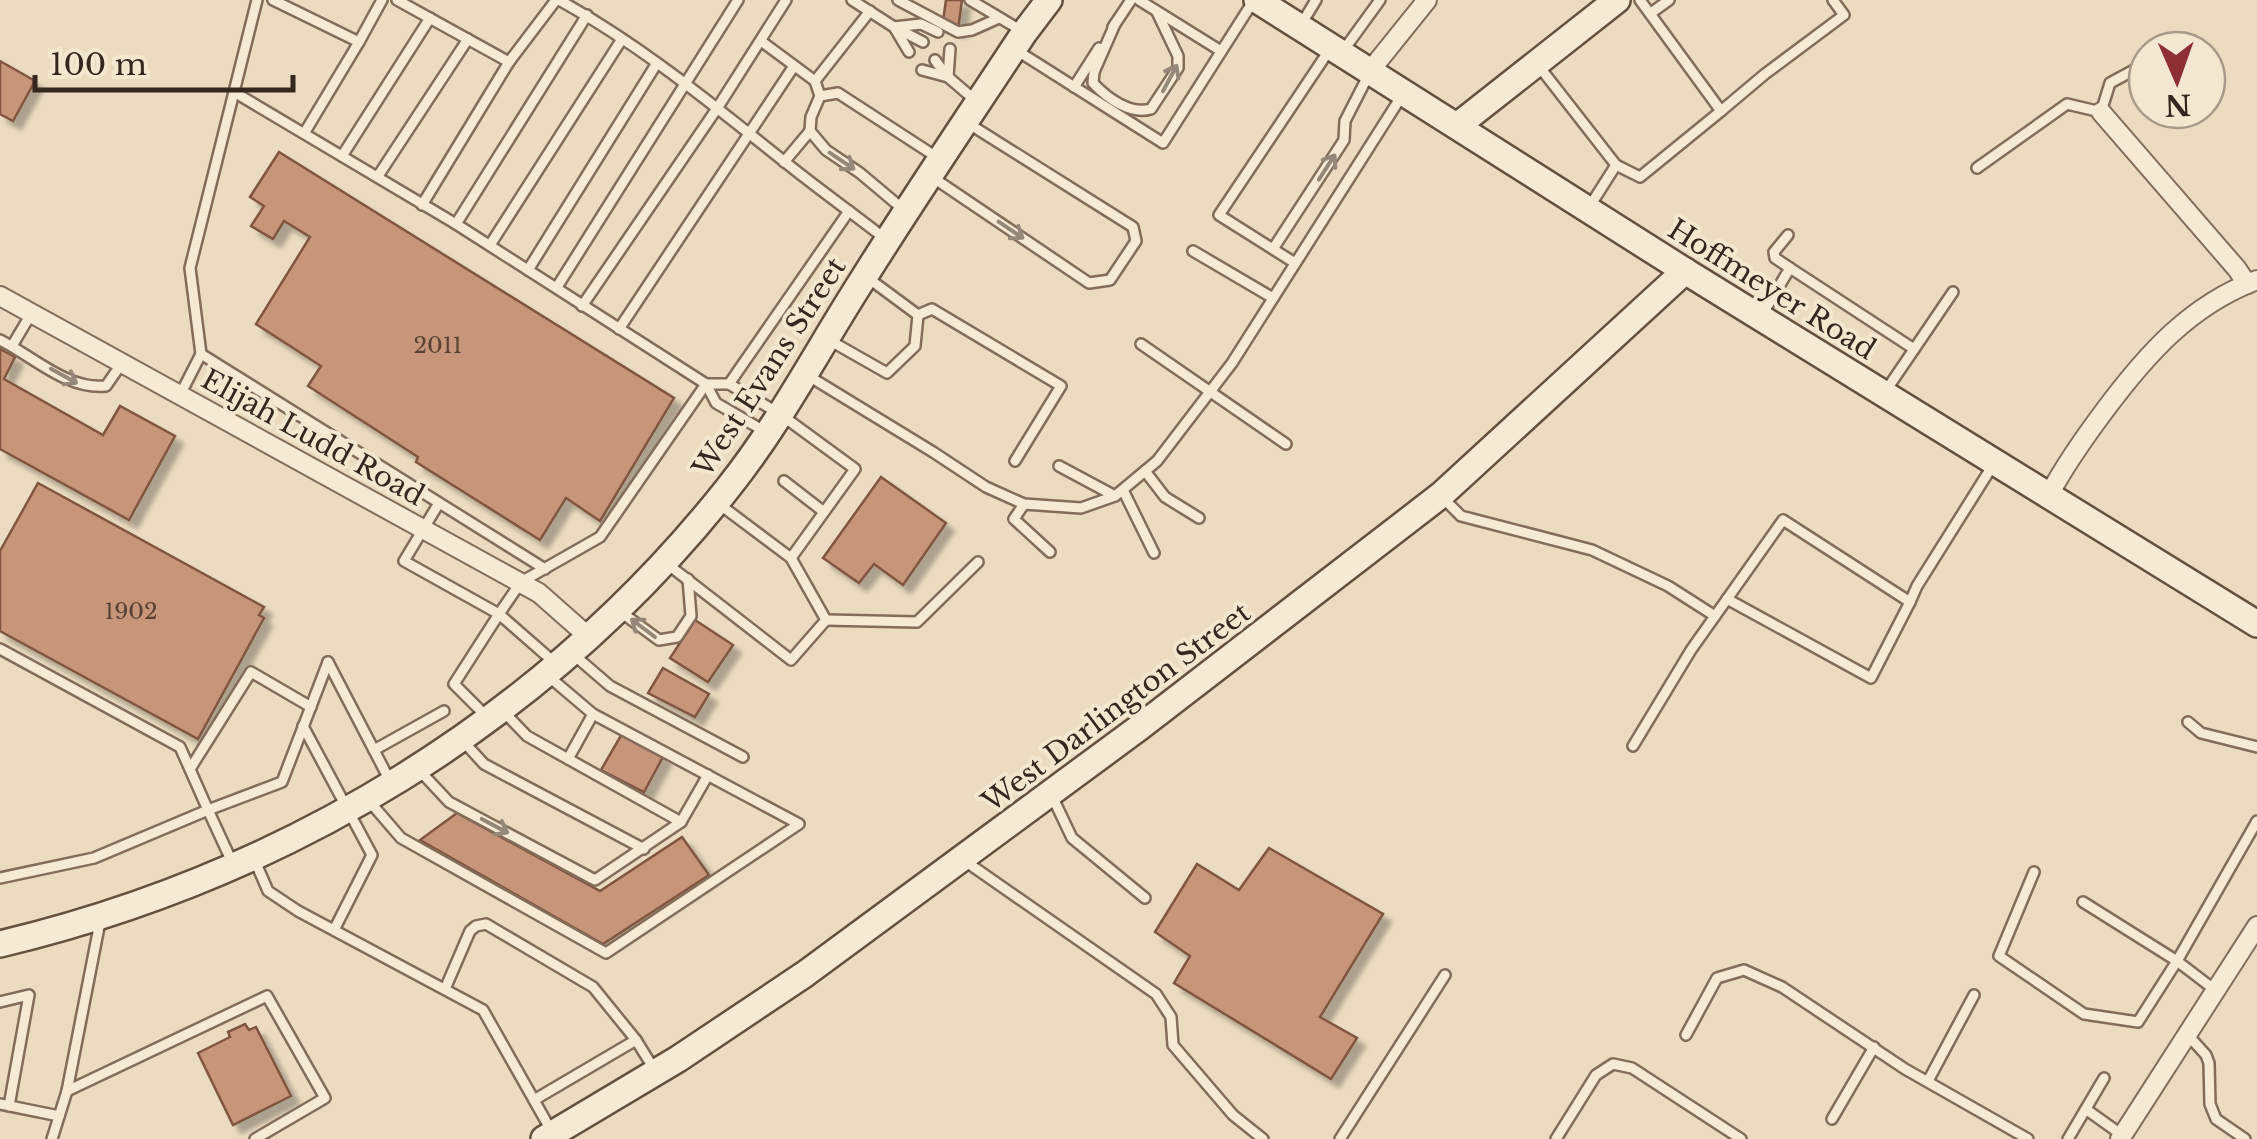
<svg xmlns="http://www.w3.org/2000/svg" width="2257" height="1139" font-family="'Libre Baskerville',serif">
	<defs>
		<filter id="shadow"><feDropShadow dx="8" dy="8" stdDeviation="2.5" flood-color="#0004"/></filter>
	</defs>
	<rect width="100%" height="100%" fill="#ebdcc1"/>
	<g fill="#c79579" stroke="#805641" stroke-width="2.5" filter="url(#shadow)">
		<polygon points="946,0 962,0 958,30 943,21"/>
		<polygon points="0,61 35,81 13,121 0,114"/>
		<polygon points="279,152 674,398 600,521 566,498 540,540 416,462 418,457 308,386 321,366 256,324 310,237 284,221 273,239 251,226 264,206 250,197"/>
		<polygon points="0,349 15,357 4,379 103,435 120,406 175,436 129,520 0,449"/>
		<polygon points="881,477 946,523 903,585 874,564 859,583 823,558"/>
		<polygon points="38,483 264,607 259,615 264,618 198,739 0,631 0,551"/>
		<polygon points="695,620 733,645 708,682 670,658"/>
		<polygon points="663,668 709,694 695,717 648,693"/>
		<polygon points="623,732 664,755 644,792 601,770"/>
		<polygon points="457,813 600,891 682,837 709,875 603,944 420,840"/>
		<polygon points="1269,848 1383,914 1320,1017 1357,1038 1331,1079 1174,983 1190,956 1155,932 1197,864 1239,890"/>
		<polygon points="245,1024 249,1030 256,1027 291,1096 233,1125 198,1053 230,1037 228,1032"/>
	</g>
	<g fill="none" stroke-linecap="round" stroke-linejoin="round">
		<g stroke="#836d5a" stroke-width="14">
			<g id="lane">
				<polyline points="257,0 234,92 456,224 706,384 600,537 521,582 499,614 404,561 439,503"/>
				<polyline points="273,0 359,42 382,0"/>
				<polyline points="397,0 509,62 556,0"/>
				<path d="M559,0C642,46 712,104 785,162C817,188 851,212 883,237"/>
				<polyline points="852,0 894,27 909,52"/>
				<polyline points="898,0 958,32 972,30 999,18"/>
				<polyline points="970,0 1022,31"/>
				<polyline points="1139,0 1221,51"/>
				<polyline points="870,11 815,81 820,96 811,117 810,131 826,150 860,173 904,210"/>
				<polyline points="1651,13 1669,0"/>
				<polyline points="1302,23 1316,0"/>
				<path d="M1115,24L1094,72L1093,83C1107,98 1130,115 1151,109L1178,68V56L1157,12"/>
				<polyline points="894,27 921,24 938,32"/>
				<polyline points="894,27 923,42"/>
				<polyline points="1113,27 1131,0"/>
				<polyline points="761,41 815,81"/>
				<polyline points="1016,50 1163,143 1254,0"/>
				<polyline points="1343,51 1380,0"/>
				<polyline points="935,60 946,75"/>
				<polyline points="1538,65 1616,165 1640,177 1721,111 1640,0"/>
				<polyline points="922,70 948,77 976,101"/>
				<polyline points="948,77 950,49"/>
				<polyline points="1074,87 1099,48"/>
				<polyline points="234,92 190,268 201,354 545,569"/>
				<polyline points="820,96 838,93 938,158"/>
				<polyline points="1721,111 1765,74 1844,15 1833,0"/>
				<polyline points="305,132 359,42"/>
				<polyline points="342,156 430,18"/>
				<polyline points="784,162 810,131"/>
				<polyline points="1977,168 2067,104 2101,112 2110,83 2147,63"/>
				<polyline points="378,176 468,39"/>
				<polyline points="932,177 1089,283 1110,280 1136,241 1133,227 966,122"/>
				<polyline points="422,205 509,62"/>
				<polyline points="1588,209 1616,165"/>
				<polyline points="456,224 587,15"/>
				<polyline points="1788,235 1774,252 1775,258 1790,268"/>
				<polyline points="490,245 622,39"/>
				<polyline points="1273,249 1344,140 1345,121 1369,74"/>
				<polyline points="1193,251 1273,298"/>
				<polyline points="1295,263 1219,215 1330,49"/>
				<polyline points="528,270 657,63"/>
				<polyline points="557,287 738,0"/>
				<polyline points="582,306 718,107 786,0"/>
				<polyline points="918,315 932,309 1061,386 1015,461"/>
				<polyline points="1762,315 1790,268 1914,349"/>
				<polyline points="619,329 794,66"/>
				<path d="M0,340C34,357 67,390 106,386L122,363"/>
				<polyline points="829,340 887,373 915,346 918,315 868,278"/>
				<polyline points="1141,344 1286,444"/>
				<polyline points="12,346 31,314"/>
				<polyline points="807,375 933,452 986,487 1024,504 1081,508 1115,496 1157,461 1232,363 1401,97"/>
				<polyline points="729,384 849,211"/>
				<polyline points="1885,392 1953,292"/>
				<polyline points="180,395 201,354"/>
				<polyline points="766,432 716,403 706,384 729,384 780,414 855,469 791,558"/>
				<polyline points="1059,466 1115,496"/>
				<polyline points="1145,471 1165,497 1199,518"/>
				<polyline points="784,481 824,512"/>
				<polyline points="1123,490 1154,553"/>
				<polyline points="1442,497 1461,516 1592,550 1668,586 1715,616"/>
				<polyline points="1024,504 1014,519 1050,552"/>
				<polyline points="666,563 791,660 826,620 791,558 719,504"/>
				<polyline points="1727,599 1871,678 1910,602"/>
				<polyline points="618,610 659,640 677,637 691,616 688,579"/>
				<polyline points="826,620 917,622 978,562"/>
				<polyline points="0,649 180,747 208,810 282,782 328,662"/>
				<polyline points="574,655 610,686 743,757"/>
				<polyline points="328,662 389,779"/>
				<polyline points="502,710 527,736 681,822"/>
				<polyline points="487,717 454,684 499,614 555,663"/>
				<polyline points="2188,722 2201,733 2257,747"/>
				<polyline points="303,726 372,855 334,930"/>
				<polyline points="463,741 484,764 644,849"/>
				<polyline points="1633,746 1691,650 1783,520 1910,602 1917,586 1993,465"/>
				<polyline points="374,750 444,711"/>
				<polyline points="568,759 593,714"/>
				<polyline points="190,769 251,672 311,707"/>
				<polyline points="420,771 449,802 595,880 681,822 708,775"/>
				<polyline points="1052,796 1072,838 1145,898"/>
				<polyline points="370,802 401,838 606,953 799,824 593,714 547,675"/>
				<polyline points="255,861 268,891 298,911 483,1010 552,1132"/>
				<polyline points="965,861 1156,994 1171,1017 1173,1045 1233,1115 1263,1139"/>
				<polyline points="2034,872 1999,956 2084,1014 2138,1022 2177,961 2257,821"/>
				<polyline points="0,878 94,858 208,810 232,862"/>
				<polyline points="2083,902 2177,961 2215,990"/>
				<polyline points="445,989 470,931 476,926 486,924 593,987 636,1040"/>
				<polyline points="0,1002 29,995 9,1106"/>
				<polyline points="2187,1034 2206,1055 2209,1063 2210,1104 2216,1119 2245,1139"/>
				<polyline points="1686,1035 1717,978 1744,970 1782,987 1905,1069 2028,1139"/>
				<polyline points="1928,1081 1974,995"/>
				<polyline points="67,1091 100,922"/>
				<polyline points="534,1100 636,1040 654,1069"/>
				<polyline points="0,1104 59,1116"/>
				<polyline points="2087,1110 2122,1135"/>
				<polyline points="1832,1119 1874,1047"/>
				<polyline points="52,1139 67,1091 267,996 325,1098 255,1139"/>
				<polyline points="1340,1139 1445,975"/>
				<polyline points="1556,1139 1596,1075 1613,1064 1632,1068 1741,1139"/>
				<polyline points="2068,1139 2104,1078"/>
			</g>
		</g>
		<g stroke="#836d5a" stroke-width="22">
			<g id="street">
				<polyline points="1370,71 1427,0"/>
				<polyline points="2101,112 2237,269 2247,284"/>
				<polyline points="0,296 539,593 590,638"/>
				<path d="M2049,495C2065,465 2084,438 2105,410C2146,355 2190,305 2257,280"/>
				<polyline points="2120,1139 2257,926"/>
			</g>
		</g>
		<g stroke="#654f3d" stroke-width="30">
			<g id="secondary">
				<polyline points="1257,0 1685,271 2257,624"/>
				<polyline points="1457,126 1617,0"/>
				<path d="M0,944C286,876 545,719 728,488C780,423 818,349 863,279C915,196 970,115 1024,33L1049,0"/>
				<polyline points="544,1139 678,1059 805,974 1140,727 1441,495 1685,271"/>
			</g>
		</g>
		<use href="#lane" stroke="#f6ead4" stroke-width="9"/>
		<use href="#street" stroke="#f6ead4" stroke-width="18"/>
		<use href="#secondary" stroke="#f6ead4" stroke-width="25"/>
	</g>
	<defs><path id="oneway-shaft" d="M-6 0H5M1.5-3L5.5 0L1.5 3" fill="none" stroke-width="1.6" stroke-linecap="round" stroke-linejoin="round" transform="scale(2.5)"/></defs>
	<g stroke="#958878">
		<use href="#oneway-shaft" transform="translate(1170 78) rotate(-62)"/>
		<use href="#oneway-shaft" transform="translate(842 161) rotate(34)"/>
		<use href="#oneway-shaft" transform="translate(1327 167) rotate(-57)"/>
		<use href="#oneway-shaft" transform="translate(1011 230) rotate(34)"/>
		<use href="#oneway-shaft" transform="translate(64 376) rotate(29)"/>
		<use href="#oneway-shaft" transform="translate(643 628) rotate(-143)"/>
		<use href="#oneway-shaft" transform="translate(495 826) rotate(28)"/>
	</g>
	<g text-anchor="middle" stroke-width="8" stroke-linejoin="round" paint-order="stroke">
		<g font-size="22" fill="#594234">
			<text x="438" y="353">2011</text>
			<text x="131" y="619">1902</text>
		</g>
		<g font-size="28" fill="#34271d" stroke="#f3e7d0">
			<text transform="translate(1772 289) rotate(32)" y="10">Hoffmeyer Road</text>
			<text transform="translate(769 367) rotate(-57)" y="10">West Evans Street</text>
			<text transform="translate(313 437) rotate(29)" y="10">Elijah Ludd Road</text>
			<text transform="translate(1116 707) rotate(-37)" y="10">West Darlington Street</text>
		</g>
	</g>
	<g transform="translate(2177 80) rotate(178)"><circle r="48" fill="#f3e7d0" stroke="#a79a88" stroke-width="2.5"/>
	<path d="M0-8L18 38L0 25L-18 38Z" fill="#8e2e35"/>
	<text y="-15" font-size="28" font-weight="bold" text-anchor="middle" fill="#34271d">N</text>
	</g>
	<path d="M35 75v15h258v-15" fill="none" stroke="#34271d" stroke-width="5"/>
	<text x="50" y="75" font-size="30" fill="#34271d" stroke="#f3e7d0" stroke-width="8" paint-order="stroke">100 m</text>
</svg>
